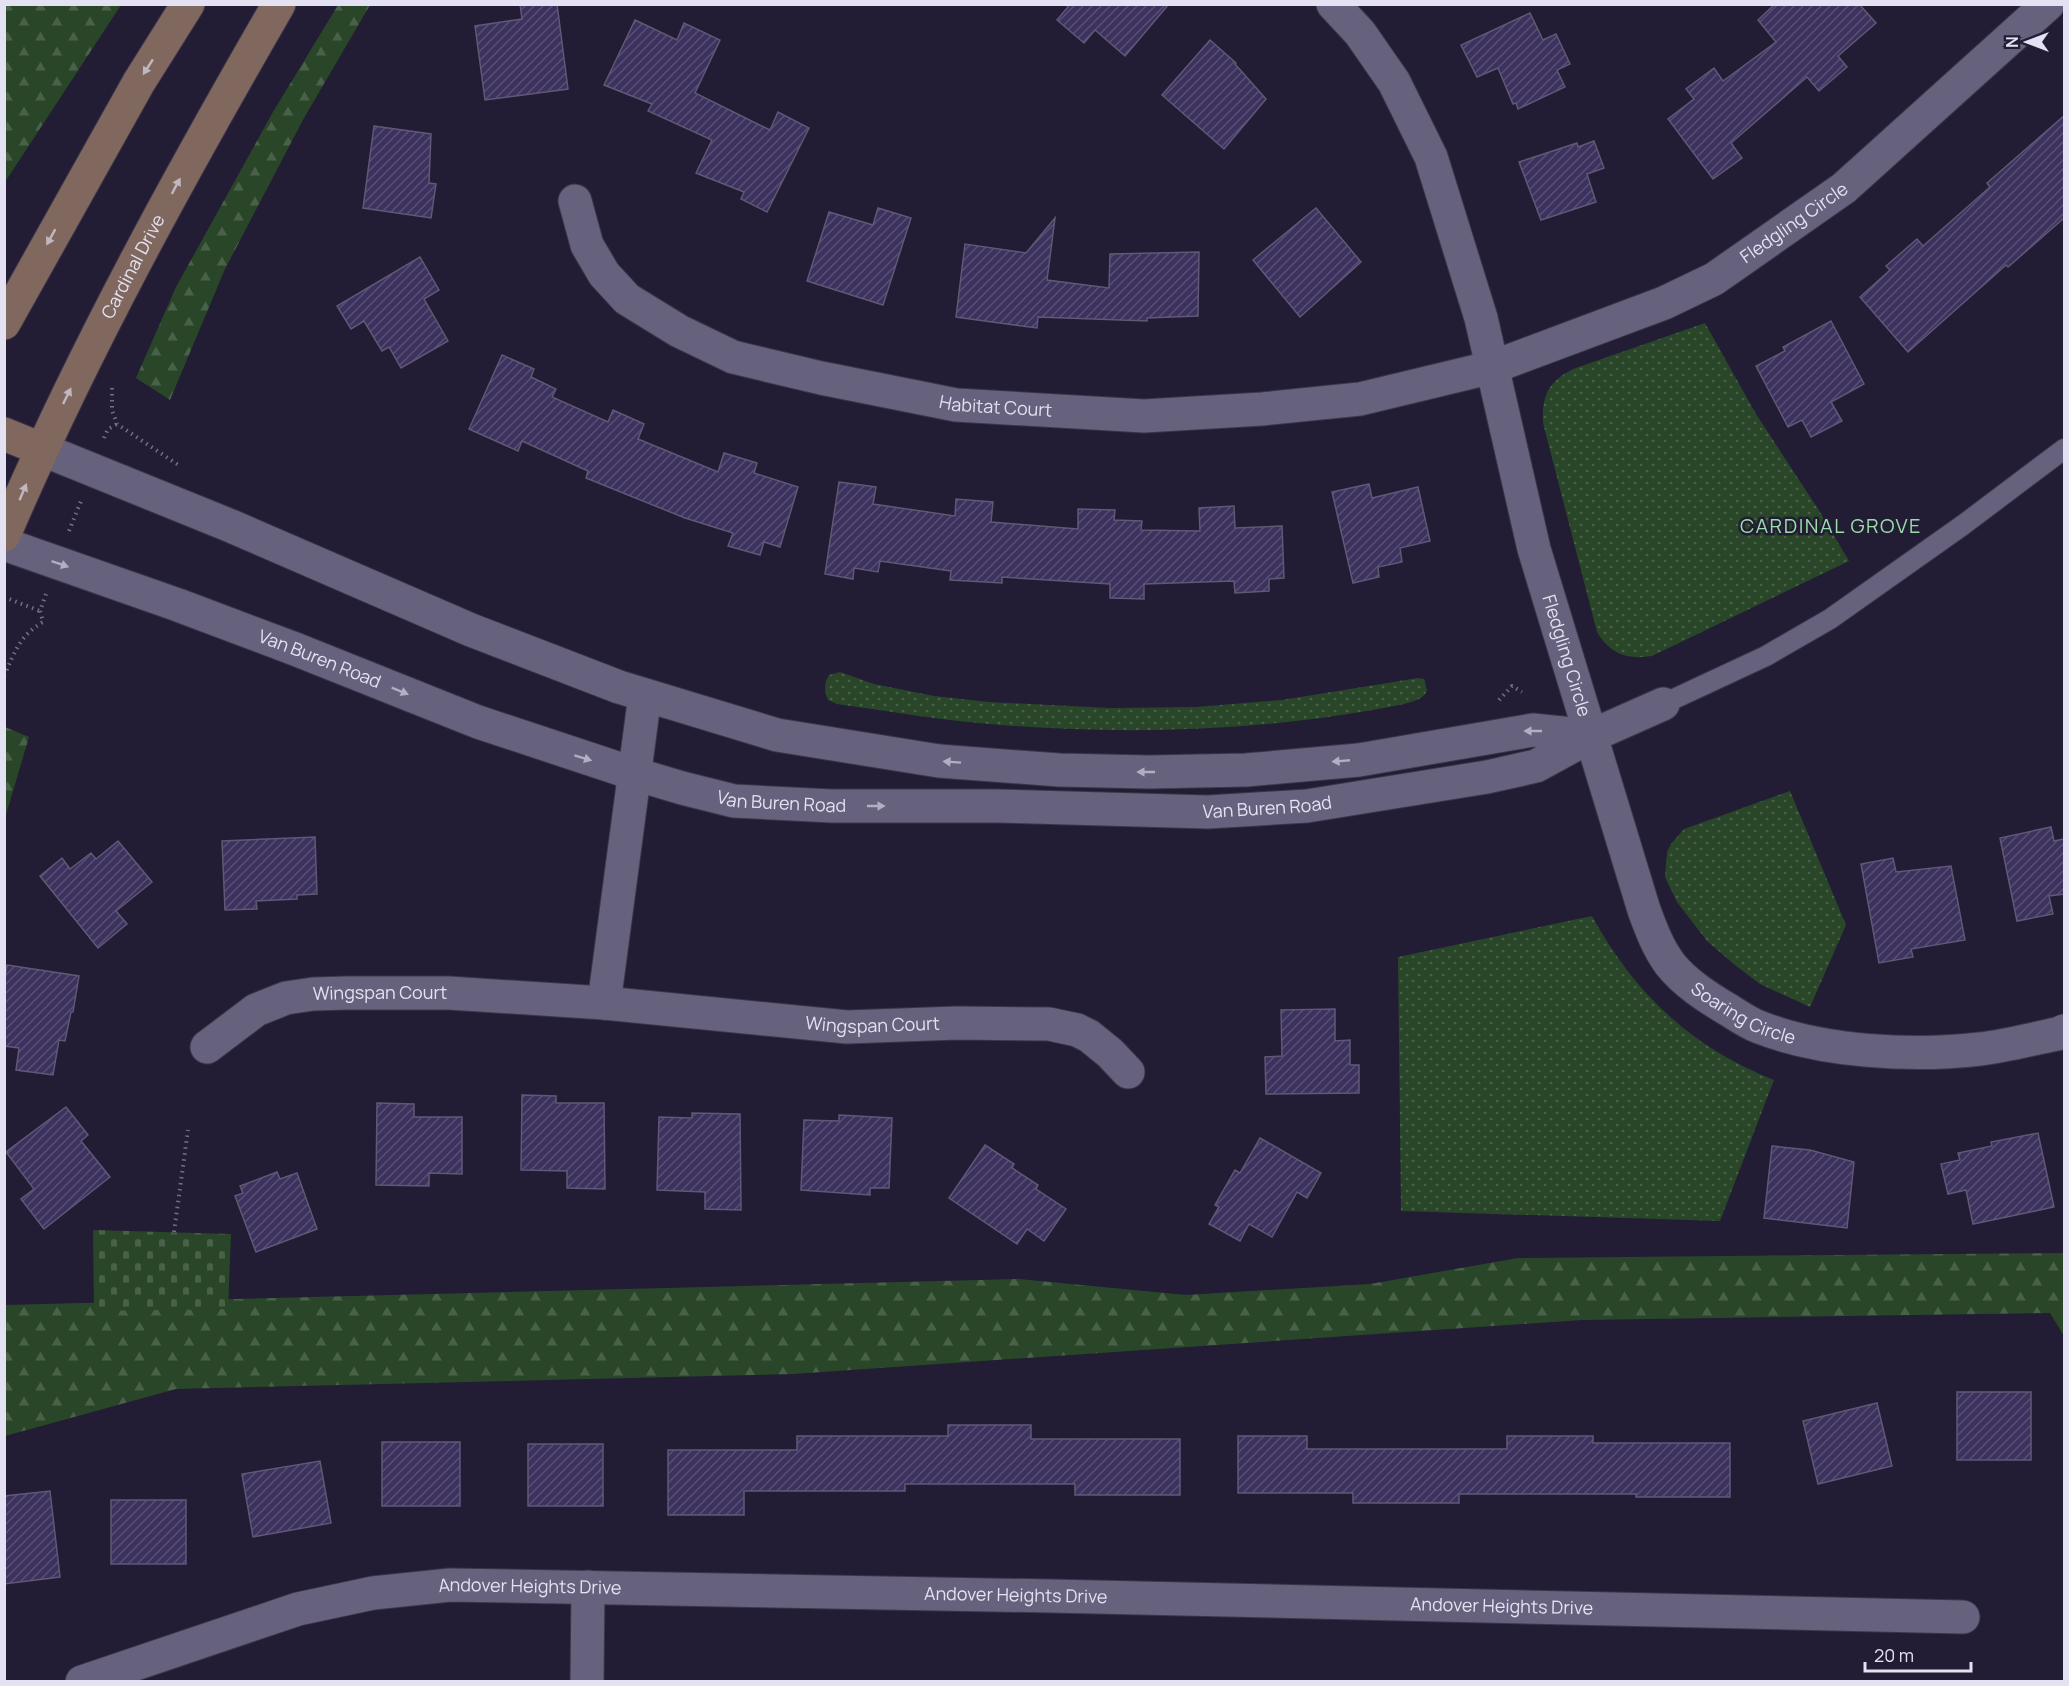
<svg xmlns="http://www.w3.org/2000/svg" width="2069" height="1686" font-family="Manrope,sans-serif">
	<defs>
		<pattern id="green-dots" width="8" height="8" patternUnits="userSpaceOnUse" patternTransform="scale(1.5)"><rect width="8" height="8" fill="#294728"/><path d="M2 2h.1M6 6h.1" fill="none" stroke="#486148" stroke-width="1.8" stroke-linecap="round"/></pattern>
		<pattern id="forest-firs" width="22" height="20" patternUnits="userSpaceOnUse" patternTransform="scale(1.5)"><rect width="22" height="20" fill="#294728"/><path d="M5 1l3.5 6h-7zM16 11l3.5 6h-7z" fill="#486148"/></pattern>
		<pattern id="cemetery-stones" width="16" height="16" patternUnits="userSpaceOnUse" patternTransform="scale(1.5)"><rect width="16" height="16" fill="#294728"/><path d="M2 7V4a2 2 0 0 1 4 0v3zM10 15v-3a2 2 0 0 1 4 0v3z" fill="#486148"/></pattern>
		<pattern id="building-hatch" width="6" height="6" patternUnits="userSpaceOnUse" patternTransform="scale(1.5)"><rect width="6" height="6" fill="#3d315e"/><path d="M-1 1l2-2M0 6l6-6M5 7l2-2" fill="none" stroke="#594f76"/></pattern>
	</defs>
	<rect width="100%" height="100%" fill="#221c35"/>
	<g fill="url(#green-dots)">
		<path d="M1705,323L1756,414L1820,512L1849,561L1652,656C1628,660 1610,654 1597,632L1543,423C1542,395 1548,382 1573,369Z"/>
		<path d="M840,672L874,684L934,696L989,702L1110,708L1196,707L1282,700L1418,678L1424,679L1427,691C1422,700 1414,701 1404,704C1272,731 1125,736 990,724C939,720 888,711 837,704L828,700C824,691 824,683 829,675Z"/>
		<polygon points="1790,791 1846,925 1810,1007 1760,984 1736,966 1707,941 1677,902 1665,877 1667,852 1671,844 1684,829"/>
		<path d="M1592,916C1634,993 1691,1047 1774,1080L1720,1221L1401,1211L1398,957Z"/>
	</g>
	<g fill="url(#forest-firs)">
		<polygon points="5,4 121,5 5,182 4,5"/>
		<polygon points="338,5 370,5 304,118 225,269 170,400 136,378 176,287 273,112"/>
		<polygon points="5,727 29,737 5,818"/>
		<polygon points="2064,1253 2064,1336 2050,1313 1582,1320 793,1374 176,1389 5,1436 5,1305 1019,1279 1186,1295 1370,1284 1518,1258"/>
	</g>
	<polygon fill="url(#cemetery-stones)" points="93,1230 231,1234 228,1309 94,1311"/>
	<g fill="url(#building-hatch)" stroke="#5f5975" stroke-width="1.5">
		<polygon points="520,4 557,4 568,89 485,100 475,26 522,19"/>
		<polygon points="1066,4 1169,4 1125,56 1095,30 1084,43 1057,20 1068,7"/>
		<polygon points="1775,4 1859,4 1876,23 1838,56 1847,67 1819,91 1807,77 1731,143 1742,158 1713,179 1668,119 1694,99 1686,89 1714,68 1723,81 1776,42 1758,20"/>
		<polygon points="1530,13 1543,40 1556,34 1570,64 1557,70 1565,87 1518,109 1516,103 1513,104 1498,68 1477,77 1461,45"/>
		<polygon points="635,20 677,40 684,23 720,40 695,93 770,130 778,112 809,128 767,212 741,199 744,192 696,173 712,140 648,111 652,104 604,85"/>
		<polygon points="1210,40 1236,63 1235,64 1266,99 1224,149 1162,95"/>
		<polygon points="2064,116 2064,218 2008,267 2006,265 1908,352 1860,297 1890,270 1886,266 1917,239 1923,246 1990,187 1987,183"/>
		<polygon points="374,126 431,134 429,183 436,184 431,218 363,208"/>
		<polygon points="1594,141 1604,168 1587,174 1596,202 1541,220 1519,162 1577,143 1578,147"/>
		<polygon points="878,208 911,218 883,305 807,281 829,212 873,225"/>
		<polygon points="1316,208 1361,262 1300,317 1253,260"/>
		<polygon points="1055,218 1047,280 1109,288 1110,254 1199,252 1198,316 1147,318 1147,321 1038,317 1037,328 956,317 965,244 1026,253"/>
		<polygon points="420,257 439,290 424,299 448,341 401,368 389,347 382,351 364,321 351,329 337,306"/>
		<polygon points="1831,321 1864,384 1831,402 1842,421 1811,437 1802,420 1788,427 1756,366 1785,351 1783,347"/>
		<polygon points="502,355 534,369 531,377 556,389 552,397 608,422 613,410 644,424 638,439 718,472 724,453 757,463 754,473 798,487 780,547 764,542 760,555 728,546 733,533 685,518 586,478 588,471 522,441 518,451 469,429"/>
		<polygon points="839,482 876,487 873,504 955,516 956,499 993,502 991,522 1078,529 1078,509 1115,510 1114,520 1142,521 1141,530 1200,531 1199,508 1234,506 1235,528 1282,526 1284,578 1269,579 1269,591 1235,593 1234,581 1144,584 1144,599 1110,598 1110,584 1002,577 1002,583 950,580 951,571 880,561 878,572 854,568 853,579 825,574"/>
		<polygon points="1369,484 1372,498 1418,487 1430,541 1400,548 1402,562 1378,567 1379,577 1353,583 1332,492"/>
		<polygon points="2051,827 2054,841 2064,839 2064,894 2049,896 2053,914 2017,921 2000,838"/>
		<polygon points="315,837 317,894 297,895 297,899 256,901 257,909 225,910 222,841"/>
		<polygon points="118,841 152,882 116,911 127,924 98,948 40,876 62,858 70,869 91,853 96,859"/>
		<polygon points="1893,858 1896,872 1951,866 1965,940 1911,949 1913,957 1879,963 1861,864"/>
		<polygon points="7,965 79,976 73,1012 71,1012 65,1041 59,1040 53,1075 16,1070 19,1048 4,1046 4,984"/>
		<polygon points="1335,1009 1335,1041 1350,1040 1350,1065 1359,1065 1359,1093 1266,1094 1265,1057 1282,1056 1281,1010"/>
		<polygon points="522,1095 556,1096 556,1103 604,1103 605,1189 567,1188 567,1171 521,1170"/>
		<polygon points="377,1103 414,1104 414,1117 462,1117 462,1174 429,1173 429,1186 376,1185"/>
		<polygon points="66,1107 88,1135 81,1141 110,1177 44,1229 21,1199 34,1189 6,1152"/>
		<polygon points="692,1113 740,1114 741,1210 705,1209 705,1192 657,1190 659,1117 692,1118"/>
		<polygon points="839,1115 892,1118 889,1188 870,1188 870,1195 801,1190 804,1120 839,1121"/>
		<polygon points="2038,1133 2054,1207 1973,1224 1966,1190 1948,1194 1941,1164 1960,1160 1958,1153 1992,1146 1991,1142"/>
		<polygon points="1260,1138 1321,1173 1307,1198 1297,1192 1272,1237 1249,1224 1240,1241 1209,1224 1219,1207 1215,1205 1235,1170 1240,1173"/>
		<polygon points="985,1145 1014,1164 1012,1168 1038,1185 1036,1189 1066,1209 1044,1241 1027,1229 1017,1244 949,1198"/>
		<polygon points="1772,1146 1810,1150 1854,1162 1847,1228 1764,1218"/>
		<polygon points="277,1172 280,1179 297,1173 317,1229 256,1252 235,1196 243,1193 240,1186"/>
		<rect x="1957" y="1392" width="74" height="68"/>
		<polygon points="1877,1403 1892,1466 1818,1484 1803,1421"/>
		<polygon points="948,1425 1031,1425 1031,1439 1180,1439 1180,1495 1075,1495 1075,1484 905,1484 905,1491 744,1491 744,1515 668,1515 668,1450 797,1450 797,1436 948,1436"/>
		<polygon points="1238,1436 1307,1436 1307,1449 1507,1449 1507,1436 1593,1436 1593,1443 1730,1443 1730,1497 1636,1497 1636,1494 1459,1494 1459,1503 1353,1503 1353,1493 1238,1493"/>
		<rect x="382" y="1442" width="78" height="64"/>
		<rect x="528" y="1444" width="75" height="62"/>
		<polygon points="320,1461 331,1523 253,1537 242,1474"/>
		<polygon points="50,1491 60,1577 4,1584 4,1496"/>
		<rect x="111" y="1500" width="75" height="64"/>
	</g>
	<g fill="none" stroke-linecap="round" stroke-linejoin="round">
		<g stroke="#3c364a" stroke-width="22">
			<polyline id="service" points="1663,704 1766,656 1830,619 1963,525 2064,449"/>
		</g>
		<g stroke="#3c364a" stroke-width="35">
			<g id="minor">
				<path id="s1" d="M1333,4L1360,33L1394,82L1431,157L1481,318L1534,549L1644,910C1651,929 1658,948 1670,964C1685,983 1707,997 1727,1009C1737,1015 1748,1023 1759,1027C1822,1052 1913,1057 1980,1049C2006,1046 2032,1039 2057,1034L2064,1031"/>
				<path id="s2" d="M575,201L587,245L604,274L627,299L679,331L733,357L821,378L956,405L1144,416L1262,409L1360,399L1493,367L1664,303L1714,279L1844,188L2048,4"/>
				<polyline points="41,449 231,526 471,630 619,687 777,735 939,761 1059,770 1149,772 1246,770 1359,760 1533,730 1591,736"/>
				<path id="s3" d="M4,544L178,605L295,649L478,722L635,774L682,788L734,801L832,806H997L1208,812L1307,806L1487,777L1536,766L1591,736L1663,704"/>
				<polyline points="604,1003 645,695"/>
				<path id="s4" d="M207,1047L256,1010L286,998L313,994L347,993H449L604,1003L847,1027L957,1023L1049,1024L1077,1030L1089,1036L1110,1053L1128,1072"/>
				<path id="s5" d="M82,1682L298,1609L373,1593L450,1585L1051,1596L1963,1617"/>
				<polyline points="587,1682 588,1587"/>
			</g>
		</g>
		<g stroke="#3c364a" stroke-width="35">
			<g id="secondary">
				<polyline points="4,323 139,82 188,4"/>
				<polyline points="4,434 41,449"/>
				<path id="s6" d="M4,535C83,351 179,177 279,4"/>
			</g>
		</g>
		<g stroke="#736f84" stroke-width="4" stroke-dasharray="1.5 4.5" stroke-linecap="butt">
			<polyline points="112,388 112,410 117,424 180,466"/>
			<polyline points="104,438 108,429 117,424"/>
			<polyline points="69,531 81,501"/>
			<polyline points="4,597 40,611"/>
			<path d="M4,676C15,652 19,636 43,622L40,611L46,594"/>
			<polyline points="1499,700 1512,686 1522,692"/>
			<polyline points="174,1232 188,1130"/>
		</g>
		<use href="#service" stroke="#66617d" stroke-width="20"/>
		<use href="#minor" stroke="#66617d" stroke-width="33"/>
		<use href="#secondary" stroke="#80685f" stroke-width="33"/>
	</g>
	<defs><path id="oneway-solid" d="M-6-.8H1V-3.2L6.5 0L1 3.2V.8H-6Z" transform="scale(1.5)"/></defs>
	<g fill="#c1b7bf">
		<use href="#oneway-solid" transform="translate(148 67) rotate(123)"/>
		<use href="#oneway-solid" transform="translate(176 186) rotate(-62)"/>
		<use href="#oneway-solid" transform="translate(51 237) rotate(119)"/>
		<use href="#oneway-solid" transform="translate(67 396) rotate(-64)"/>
		<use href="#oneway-solid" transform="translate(23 492) rotate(-67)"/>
	</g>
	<g fill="#b2aec3">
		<use href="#oneway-solid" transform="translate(60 564) rotate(19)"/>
		<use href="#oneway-solid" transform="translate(400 691) rotate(22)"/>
		<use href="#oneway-solid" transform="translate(1533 731) rotate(-180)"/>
		<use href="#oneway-solid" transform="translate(583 758) rotate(17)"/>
		<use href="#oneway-solid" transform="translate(1341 761) rotate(175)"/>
		<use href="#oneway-solid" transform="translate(952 762) rotate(-176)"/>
		<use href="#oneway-solid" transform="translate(1146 772) rotate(-180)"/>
		<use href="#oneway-solid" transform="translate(876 806)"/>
	</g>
	<g text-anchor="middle" stroke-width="5" stroke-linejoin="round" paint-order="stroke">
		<g font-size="18" fill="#e4e1f2" stroke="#221c35">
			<text dy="6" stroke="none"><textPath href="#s2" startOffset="1340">Fledgling Circle</textPath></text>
			<text dy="6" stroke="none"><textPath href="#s6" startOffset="298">Cardinal Drive</textPath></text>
			<text dy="6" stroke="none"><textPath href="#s2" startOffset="502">Habitat Court</textPath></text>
			<text dy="6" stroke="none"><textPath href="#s1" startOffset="700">Fledgling Circle</textPath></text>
			<text dy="6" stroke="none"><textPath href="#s3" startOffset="336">Van Buren Road</textPath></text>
			<text dy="6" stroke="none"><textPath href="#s3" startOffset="822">Van Buren Road</textPath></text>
			<text dy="6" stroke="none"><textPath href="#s3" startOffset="1308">Van Buren Road</textPath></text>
			<text dy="6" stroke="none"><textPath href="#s4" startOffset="188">Wingspan Court</textPath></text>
			<text dy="6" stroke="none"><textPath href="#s1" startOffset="1116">Soaring Circle</textPath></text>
			<text dy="6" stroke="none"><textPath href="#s4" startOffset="682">Wingspan Court</textPath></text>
			<text dy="6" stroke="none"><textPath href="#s5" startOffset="462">Andover Heights Drive</textPath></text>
			<text dy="6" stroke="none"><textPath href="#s5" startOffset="948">Andover Heights Drive</textPath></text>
			<text dy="6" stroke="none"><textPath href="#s5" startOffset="1434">Andover Heights Drive</textPath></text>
		</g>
		<g font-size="20" letter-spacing="1.5" fill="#9adda8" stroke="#221c35">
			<text x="1831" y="533">CARDINAL GROVE</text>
		</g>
	</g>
	<rect width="2069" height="1686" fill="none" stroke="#e4e1f2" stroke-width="12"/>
	<g transform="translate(2027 42) rotate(270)" stroke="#221c35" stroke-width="4.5" paint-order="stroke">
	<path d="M0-4.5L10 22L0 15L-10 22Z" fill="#e4e1f2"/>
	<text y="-9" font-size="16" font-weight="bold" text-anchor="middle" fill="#e4e1f2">N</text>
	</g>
	<path d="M1865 1662v9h106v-9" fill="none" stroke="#e4e1f2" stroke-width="3"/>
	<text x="1874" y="1662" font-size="18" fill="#e4e1f2" stroke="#221c35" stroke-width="4.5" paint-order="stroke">20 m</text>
</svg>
